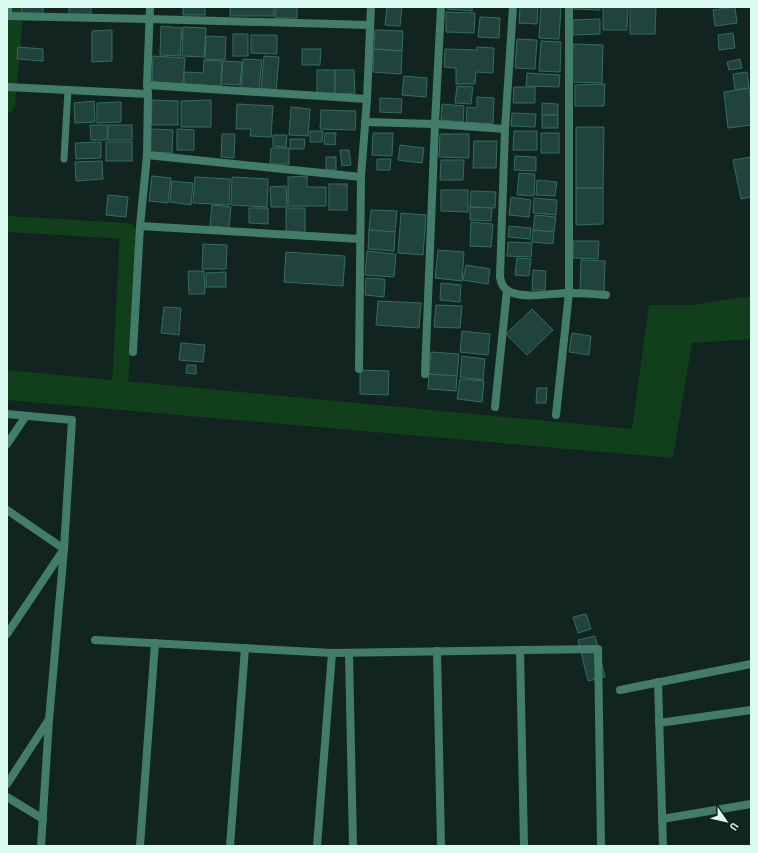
<svg xmlns="http://www.w3.org/2000/svg" width="758" height="853" font-family="'Archivo Narrow',sans-serif">
	<rect width="100%" height="100%" fill="#122420"/>
	<polygon fill="#113f1c" points="751,296 751,339 692,343 673,458 7,400 7,370 632,429 649,305 692,305"/>
	<g fill="none" stroke-linecap="round" stroke-linejoin="round">
		<g stroke="#113f1c" stroke-width="16">
			<polyline points="7,105 16,7"/>
			<polyline points="7,224 128,231 120,387"/>
		</g>
	</g>
	<g fill="#21433d" stroke="#356c62">
		<polygon points="22,7 43,7 43,15 21,13"/>
		<rect x="69" y="7" width="22" height="8"/>
		<rect x="183" y="7" width="22" height="8"/>
		<rect x="230" y="7" width="44" height="9"/>
		<polygon points="276,7 297,7 297,18 275,18"/>
		<polygon points="387,7 402,7 400,26 385,25"/>
		<polygon points="447,7 472,7 472,11 447,9"/>
		<polygon points="520,7 538,7 537,24 519,23"/>
		<polygon points="541,7 561,7 559,39 539,38"/>
		<polygon points="572,7 600,7 600,10 572,9"/>
		<polygon points="603,7 628,7 627,30 603,30"/>
		<polygon points="630,7 656,7 655,34 630,34"/>
		<polygon points="735,7 737,23 715,26 713,10"/>
		<polygon points="446,12 475,13 474,33 446,32"/>
		<polygon points="480,17 500,18 499,38 478,37"/>
		<polygon points="600,19 600,34 573,35 573,20"/>
		<polygon points="161,26 182,28 180,56 160,55"/>
		<polygon points="183,27 206,28 204,57 182,56"/>
		<polygon points="112,30 112,61 92,62 92,31"/>
		<polygon points="375,30 403,31 402,51 374,49"/>
		<polygon points="733,33 735,48 719,50 718,35"/>
		<rect x="233" y="34" width="15" height="22"/>
		<polygon points="251,35 277,35 277,54 251,53"/>
		<polygon points="206,36 226,37 225,60 205,59"/>
		<polygon points="517,39 537,40 535,69 515,68"/>
		<polygon points="541,41 561,42 560,72 539,71"/>
		<polygon points="573,44 603,45 602,83 571,82"/>
		<polygon points="18,47 43,49 43,61 17,59"/>
		<polygon points="477,47 494,48 493,73 476,72 475,84 456,84 456,68 444,67 445,49 477,50"/>
		<polygon points="302,49 321,49 320,65 302,65"/>
		<polygon points="374,49 402,51 401,74 373,72"/>
		<polygon points="153,56 185,58 183,84 152,82"/>
		<polygon points="264,56 279,57 276,92 261,90"/>
		<polygon points="243,59 262,60 259,89 241,88"/>
		<polygon points="740,59 742,68 729,70 727,62"/>
		<polygon points="204,60 222,61 221,86 184,84 184,72 203,73"/>
		<polygon points="223,61 242,62 240,85 221,84"/>
		<rect x="317" y="70" width="18" height="24"/>
		<polygon points="335,70 354,70 355,93 335,94"/>
		<polygon points="747,72 749,88 735,90 733,74"/>
		<polygon points="527,73 560,75 559,87 526,86"/>
		<polygon points="404,76 427,78 426,97 402,95"/>
		<polygon points="605,84 604,106 575,106 575,85"/>
		<polygon points="457,86 473,87 471,104 455,103"/>
		<polygon points="514,87 535,87 535,103 513,103"/>
		<polygon points="749,88 751,105 751,125 728,128 724,92"/>
		<polygon points="477,97 494,98 493,124 466,122 467,107 477,108"/>
		<polygon points="380,98 402,99 401,113 380,112"/>
		<polygon points="152,100 178,101 178,125 151,125"/>
		<polygon points="211,100 211,127 181,127 181,101"/>
		<polygon points="94,101 95,122 75,123 74,103"/>
		<polygon points="121,102 121,122 97,123 97,103"/>
		<polygon points="542,103 558,104 558,115 542,115"/>
		<polygon points="237,104 273,106 271,137 250,136 251,129 236,129"/>
		<polygon points="442,104 464,106 463,122 441,120"/>
		<polygon points="291,107 310,109 308,136 289,135"/>
		<polygon points="321,110 356,111 355,130 320,129"/>
		<polygon points="512,113 536,114 535,127 511,126"/>
		<rect x="542" y="115" width="16" height="13"/>
		<polygon points="90,125 107,125 107,140 91,140"/>
		<rect x="108" y="125" width="24" height="15"/>
		<polygon points="576,127 604,127 603,188 576,188"/>
		<polygon points="151,129 173,130 172,153 150,152"/>
		<polygon points="177,129 194,130 194,150 177,150"/>
		<polygon points="310,131 323,131 322,142 310,142"/>
		<polygon points="514,131 537,131 537,150 513,150"/>
		<polygon points="325,133 336,133 335,145 324,144"/>
		<polygon points="373,133 393,133 392,156 372,155"/>
		<rect x="541" y="133" width="18" height="20"/>
		<polygon points="222,134 235,134 234,158 221,157"/>
		<polygon points="440,134 469,134 469,158 439,157"/>
		<polygon points="273,135 287,135 286,147 273,146"/>
		<polygon points="290,139 305,139 304,149 290,149"/>
		<polygon points="474,141 497,141 496,168 473,168"/>
		<polygon points="101,142 101,158 76,159 75,143"/>
		<rect x="106" y="142" width="26" height="19"/>
		<polygon points="400,145 424,148 422,163 398,160"/>
		<polygon points="271,148 289,148 289,164 270,164"/>
		<polygon points="340,150 349,150 351,165 342,166"/>
		<polygon points="515,156 536,157 536,171 514,170"/>
		<rect x="326" y="157" width="10" height="13"/>
		<polygon points="751,157 751,197 741,199 733,160"/>
		<polygon points="377,159 391,159 390,170 377,170"/>
		<polygon points="441,160 464,160 463,180 440,180"/>
		<polygon points="102,161 103,179 76,181 75,162"/>
		<polygon points="519,173 535,174 534,196 517,195"/>
		<polygon points="152,176 171,178 168,203 149,201"/>
		<polygon points="307,176 307,187 326,187 326,206 288,206 288,177"/>
		<polygon points="195,177 230,179 229,205 193,203"/>
		<polygon points="232,177 268,179 267,207 231,205"/>
		<polygon points="537,180 557,182 555,196 536,195"/>
		<polygon points="172,181 193,183 191,205 170,202"/>
		<rect x="329" y="184" width="18" height="26"/>
		<polygon points="286,186 287,207 271,207 270,187"/>
		<polygon points="576,188 603,188 603,224 576,225"/>
		<polygon points="441,190 468,190 468,212 441,211"/>
		<polygon points="471,191 496,192 495,208 470,207"/>
		<polygon points="108,195 128,197 126,217 106,215"/>
		<polygon points="511,197 531,200 529,217 509,215"/>
		<polygon points="534,198 557,200 556,215 533,213"/>
		<polygon points="212,205 231,207 229,228 210,226"/>
		<polygon points="470,207 492,208 491,221 470,220"/>
		<polygon points="249,208 268,208 268,224 249,223"/>
		<rect x="286" y="208" width="19" height="26"/>
		<polygon points="371,210 397,211 395,232 369,230"/>
		<polygon points="401,213 426,215 423,255 398,253"/>
		<polygon points="535,215 556,217 554,232 533,230"/>
		<polygon points="471,222 493,224 491,247 470,246"/>
		<polygon points="509,226 531,228 530,239 508,237"/>
		<polygon points="369,230 395,232 394,251 368,249"/>
		<polygon points="533,230 554,232 553,244 532,242"/>
		<polygon points="573,241 599,241 598,259 573,258"/>
		<polygon points="508,242 532,243 531,257 507,256"/>
		<polygon points="203,244 227,245 226,269 202,269"/>
		<polygon points="438,250 464,252 462,281 435,278"/>
		<polygon points="367,251 396,254 394,277 365,275"/>
		<polygon points="286,252 345,256 343,286 284,282"/>
		<polygon points="517,258 531,259 529,276 515,275"/>
		<polygon points="581,260 605,261 604,292 580,291"/>
		<polygon points="466,265 490,269 488,284 463,280"/>
		<polygon points="533,270 546,271 545,290 532,290"/>
		<polygon points="188,271 204,271 205,294 189,294"/>
		<polygon points="226,272 226,287 206,287 206,273"/>
		<polygon points="366,278 385,279 384,297 365,295"/>
		<polygon points="441,283 461,285 460,302 440,300"/>
		<polygon points="378,301 421,303 419,328 376,325"/>
		<polygon points="436,305 462,306 460,328 434,327"/>
		<polygon points="164,307 181,308 179,335 161,333"/>
		<polygon points="532,309 553,330 527,355 506,334"/>
		<polygon points="462,331 490,334 488,355 460,352"/>
		<polygon points="572,333 591,336 589,355 569,352"/>
		<polygon points="181,343 205,345 203,362 179,360"/>
		<polygon points="431,352 459,354 457,376 429,374"/>
		<polygon points="462,356 485,359 483,380 460,377"/>
		<polygon points="187,365 196,365 196,374 186,373"/>
		<polygon points="360,370 389,371 388,395 360,394"/>
		<polygon points="429,374 457,376 456,391 428,389"/>
		<polygon points="460,379 484,381 482,402 457,399"/>
		<polygon points="537,388 547,388 546,403 536,403"/>
		<polygon points="586,614 591,629 578,633 573,617"/>
		<polygon points="595,636 605,677 588,681 578,640"/>
	</g>
	<g fill="none" stroke-linecap="round" stroke-linejoin="round">
		<polyline stroke="#437d69" stroke-width="7" points="64,159 68,90"/>
		<g stroke="#437d69" stroke-width="8">
			<polyline points="8,7 8,16"/>
			<path d="M513,7L505,129L500,277C501,283 503,289 510,292C527,299 551,293 569,293C581,293 594,294 606,295"/>
			<polyline points="7,16 149,19 369,25"/>
			<polyline points="147,85 367,99"/>
			<polyline points="7,87 148,94"/>
			<polyline points="365,122 435,124 505,129"/>
			<polyline points="147,155 361,177"/>
			<polyline points="140,226 360,239"/>
			<polyline points="133,352 140,226 147,155 148,94 147,85 150,7"/>
			<polyline points="359,369 361,177 367,99 371,7"/>
			<polyline points="425,374 435,124 441,7"/>
			<polyline points="495,407 507,290"/>
			<polyline points="7,414 72,420 64,549 49,720 41,846"/>
			<polyline points="556,415 569,293 569,7"/>
			<polyline points="7,444 26,416"/>
			<polyline points="7,510 64,549 7,634"/>
			<polyline points="95,640 332,653 598,649 601,846"/>
			<polyline points="520,650 524,846"/>
			<polyline points="437,651 441,846"/>
			<polyline points="349,653 353,846"/>
			<polyline points="658,682 663,846"/>
			<polyline points="620,690 751,664"/>
			<polyline points="659,723 751,710"/>
			<polyline points="7,784 48,721"/>
			<polyline points="7,797 43,819"/>
			<polyline points="662,819 751,804"/>
			<polyline points="140,846 155,643"/>
			<polyline points="230,846 245,648"/>
			<polyline points="317,846 332,653"/>
		</g>
	</g>
	<rect width="758" height="853" fill="none" stroke="#dafaf1" stroke-width="16"/>
	<g transform="translate(726 821) rotate(124)" stroke="#122420" stroke-width="3" paint-order="stroke">
	<path d="M0-3L7 15L0 10L-7 15Z" fill="#dafaf1"/>
	<text y="-6" font-size="11" font-weight="bold" text-anchor="middle" fill="#dafaf1">U</text>
	</g>
</svg>
